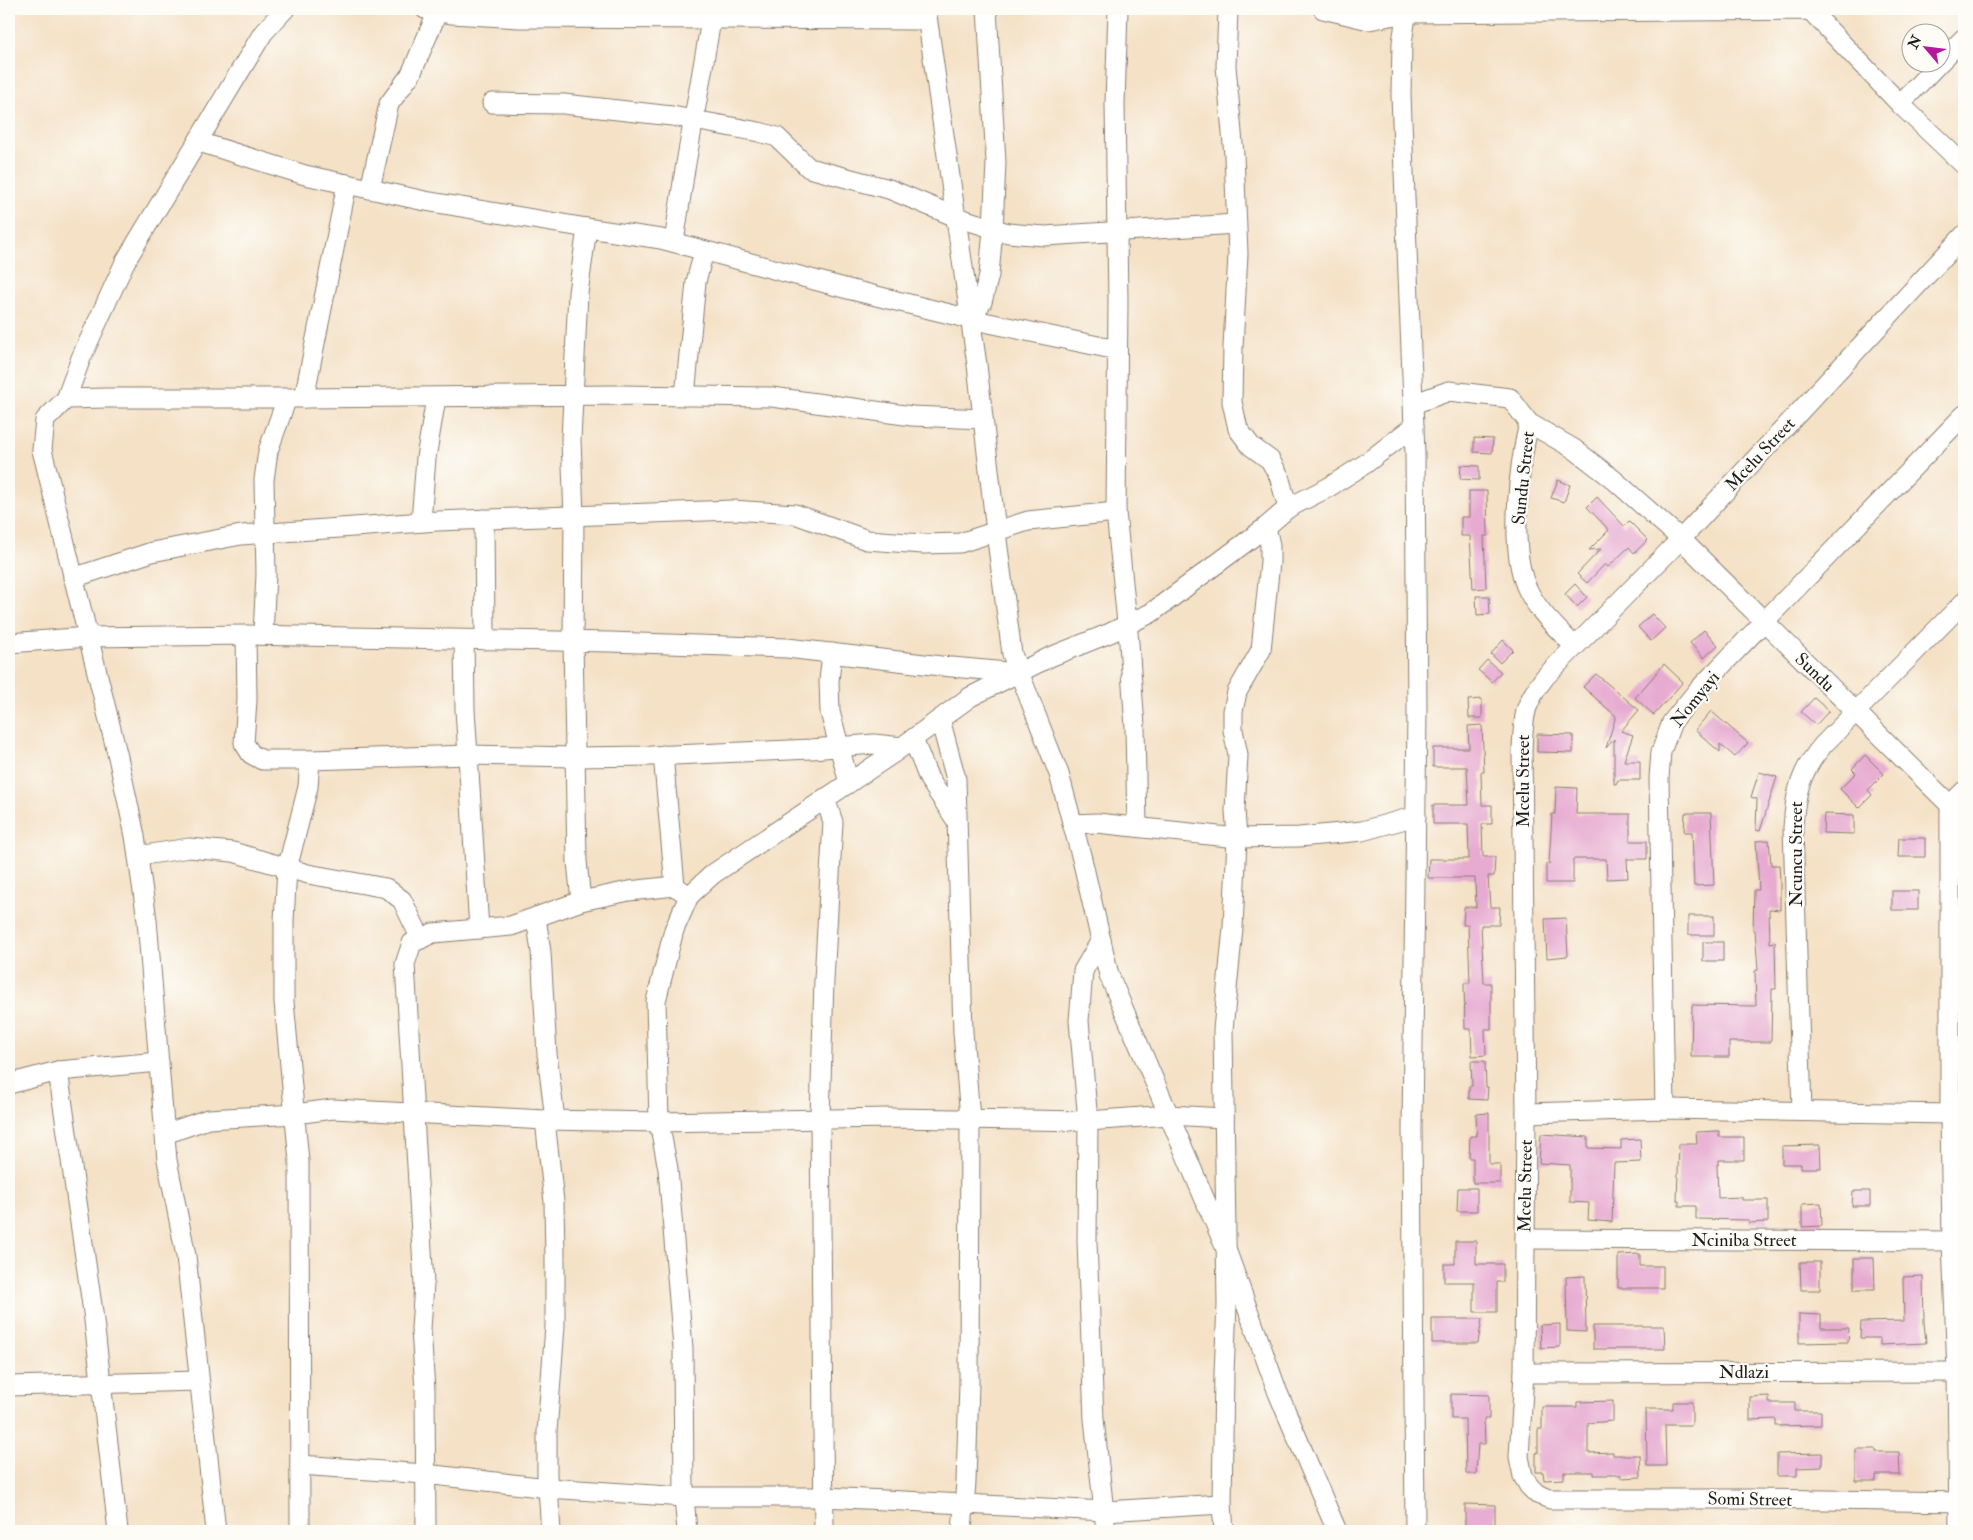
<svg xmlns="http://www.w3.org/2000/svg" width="1973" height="1540" font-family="'IM FELL Double Pica',serif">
	<rect width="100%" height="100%" fill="#fdfcf7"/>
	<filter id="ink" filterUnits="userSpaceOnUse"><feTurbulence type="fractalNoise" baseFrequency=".02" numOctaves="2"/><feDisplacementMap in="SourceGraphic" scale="10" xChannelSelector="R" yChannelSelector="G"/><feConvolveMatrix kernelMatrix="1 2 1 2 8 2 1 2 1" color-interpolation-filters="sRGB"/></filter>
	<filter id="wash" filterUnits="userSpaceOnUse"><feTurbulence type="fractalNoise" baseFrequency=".0096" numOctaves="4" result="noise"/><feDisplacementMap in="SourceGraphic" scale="20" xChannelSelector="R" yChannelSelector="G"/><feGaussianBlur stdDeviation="1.12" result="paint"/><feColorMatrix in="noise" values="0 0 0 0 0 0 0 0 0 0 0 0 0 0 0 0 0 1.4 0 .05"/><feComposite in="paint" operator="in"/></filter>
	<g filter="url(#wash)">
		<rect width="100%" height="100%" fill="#f4e1c6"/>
		<g id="blocks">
			<g fill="#e7abd1">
				<polygon points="1474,438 1493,439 1492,453 1474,452"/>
				<polygon points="1461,465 1479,466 1479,480 1460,479"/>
				<polygon points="1558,480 1570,485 1564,502 1551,498"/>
				<polygon points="1469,491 1487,491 1488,536 1484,536 1486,588 1473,589 1470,536 1461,536 1461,517 1469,517"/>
				<polygon points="1597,497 1624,526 1629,521 1648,540 1634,553 1629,547 1608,567 1605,564 1587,583 1577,574 1601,549 1589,550 1609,530 1587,507"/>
				<polygon points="1575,584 1587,597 1577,607 1565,594"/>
				<polygon points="1476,596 1489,596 1490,614 1477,615"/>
				<polygon points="1652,614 1665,628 1651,641 1638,627"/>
				<polygon points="1704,630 1718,645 1704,658 1690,643"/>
				<polygon points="1503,640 1513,650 1500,663 1491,654"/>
				<polygon points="1487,660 1501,672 1492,682 1478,670"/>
				<polygon points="1664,664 1683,682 1654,715 1635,698"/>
				<polygon points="1596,674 1639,710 1621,731 1633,735 1624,761 1640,761 1640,780 1618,780 1616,784 1614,784 1614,739 1606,748 1616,716 1583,687"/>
				<polygon points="1814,698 1829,711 1816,725 1801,712"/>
				<polygon points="1482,699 1482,718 1469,718 1468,700"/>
				<polygon points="1711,711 1748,743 1735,757 1720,744 1720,752 1695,730"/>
				<polygon points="1482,725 1484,772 1481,772 1482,805 1492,805 1492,824 1482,824 1483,857 1495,857 1494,876 1488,876 1490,907 1500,907 1499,925 1481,925 1484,983 1491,983 1491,1029 1485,1029 1486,1055 1472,1056 1471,1029 1465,1029 1464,983 1470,983 1468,925 1463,925 1464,907 1476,907 1475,878 1428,878 1429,859 1468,859 1469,857 1468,824 1433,824 1433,805 1469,805 1467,767 1433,767 1433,748 1469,748 1468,726"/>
				<polygon points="1537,734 1573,735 1573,753 1537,752"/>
				<polygon points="1865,755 1884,774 1868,790 1872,795 1859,808 1840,789 1856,773 1852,769"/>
				<polygon points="1759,772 1777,777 1760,831 1756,830 1757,799 1751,797"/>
				<polygon points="1556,787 1577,788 1576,814 1630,814 1630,841 1647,841 1647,859 1627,859 1628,878 1607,879 1606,859 1573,859 1573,883 1546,883 1546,864 1549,864 1552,814 1555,814"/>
				<polygon points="1685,813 1711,813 1714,885 1694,886 1692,832 1684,832"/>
				<polygon points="1824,814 1854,815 1854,834 1823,833"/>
				<polygon points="1899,838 1925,838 1925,857 1898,857"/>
				<polygon points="1769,840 1771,865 1779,865 1780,881 1780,910 1769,909 1770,943 1775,942 1776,989 1772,989 1771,1042 1729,1042 1729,1057 1691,1057 1692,1005 1756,1006 1755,971 1758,970 1755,930 1753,930 1754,890 1759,890 1756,841"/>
				<rect x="1892" y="891" width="26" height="19"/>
				<rect x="1688" y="916" width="26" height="19"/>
				<polygon points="1566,918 1568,956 1547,958 1545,919"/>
				<rect x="1703" y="942" width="20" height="19"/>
				<polygon points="1471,1061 1485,1061 1486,1087 1488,1087 1487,1100 1469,1099 1469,1086 1472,1086"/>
				<polygon points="1489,1113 1489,1164 1500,1164 1500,1183 1473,1183 1473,1158 1469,1158 1470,1136 1477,1136 1476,1114"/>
				<polygon points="1719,1131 1719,1137 1744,1137 1744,1160 1719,1160 1719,1164 1717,1164 1718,1198 1742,1197 1742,1200 1768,1200 1768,1222 1749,1223 1749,1220 1696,1219 1696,1206 1679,1206 1679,1201 1677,1201 1679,1144 1697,1144 1696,1132"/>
				<polygon points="1541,1134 1588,1137 1588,1148 1621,1149 1621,1140 1640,1139 1641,1162 1614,1163 1612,1222 1588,1220 1589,1203 1570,1202 1570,1165 1539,1163"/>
				<polygon points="1820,1145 1821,1168 1801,1168 1801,1164 1782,1164 1782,1146"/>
				<polygon points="1458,1188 1477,1188 1477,1211 1457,1211"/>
				<polygon points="1853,1191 1870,1191 1870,1206 1852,1206"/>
				<polygon points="1821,1203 1822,1226 1802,1227 1802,1204"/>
				<polygon points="1455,1241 1476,1241 1476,1264 1503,1264 1503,1282 1497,1282 1497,1312 1474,1312 1474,1282 1444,1282 1444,1264 1455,1264"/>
				<polygon points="1640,1254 1640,1266 1663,1266 1663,1288 1618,1288 1618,1255"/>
				<polygon points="1854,1258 1874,1258 1875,1290 1854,1290"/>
				<polygon points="1800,1262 1820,1262 1820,1290 1801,1290"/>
				<polygon points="1585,1276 1586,1332 1567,1331 1566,1277"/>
				<polygon points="1923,1276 1924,1322 1926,1343 1880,1345 1880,1338 1860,1338 1861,1322 1904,1321 1903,1277"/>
				<polygon points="1799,1314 1821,1315 1821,1328 1849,1328 1848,1342 1799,1343"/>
				<polygon points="1432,1319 1482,1319 1478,1343 1432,1343"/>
				<polygon points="1560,1324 1560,1347 1541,1348 1540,1325"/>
				<polygon points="1593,1326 1664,1326 1665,1349 1593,1349"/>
				<polygon points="1451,1394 1489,1395 1489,1419 1484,1419 1485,1444 1478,1444 1476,1474 1466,1474 1465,1419 1451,1419"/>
				<polygon points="1769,1396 1769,1403 1795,1403 1795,1411 1821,1411 1821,1425 1776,1426 1776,1419 1750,1420 1750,1397"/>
				<polygon points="1613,1401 1613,1421 1588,1423 1588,1453 1613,1452 1613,1455 1640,1455 1641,1477 1621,1478 1621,1475 1594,1475 1594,1472 1564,1472 1564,1479 1544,1480 1543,1472 1536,1472 1536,1453 1538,1453 1538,1429 1542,1429 1542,1407 1577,1407 1577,1402"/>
				<polygon points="1673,1402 1692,1402 1692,1425 1665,1425 1666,1466 1647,1466 1646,1409 1673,1409"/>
				<polygon points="1856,1449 1876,1449 1876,1452 1899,1452 1900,1475 1876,1475 1876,1481 1856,1481"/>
				<polygon points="1822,1453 1822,1467 1797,1468 1797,1476 1777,1476 1777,1454"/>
				<polygon points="1465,1504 1495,1505 1495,1531 1465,1531"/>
			</g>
		</g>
	</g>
	<g filter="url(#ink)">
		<use href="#blocks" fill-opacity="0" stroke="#887e71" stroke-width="1"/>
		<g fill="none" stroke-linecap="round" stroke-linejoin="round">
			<g stroke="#887e71" stroke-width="21">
				<g id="minor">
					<polyline points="425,9 451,14 519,18 927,20"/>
					<polyline points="926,9 977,365 997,540 1012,654 1059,774 1082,859 1109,975 1226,1249 1278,1393 1337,1531"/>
					<polyline points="1118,9 1115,103 1118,301 1116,512 1129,643 1135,727 1137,827"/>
					<polyline points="1228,9 1226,66 1234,155 1238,254 1233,347 1232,402 1238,429 1251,446 1270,460 1279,476 1288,508"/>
					<polyline points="1323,9 1369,20 1407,13 1810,10 1900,104 1964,165"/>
					<polyline points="1407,9 1402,43 1401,95 1415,453 1417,712 1412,1128 1415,1531"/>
					<polyline points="1940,62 1964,38"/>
					<polyline points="492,103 564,104 672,116 759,132 777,137 809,168 889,189 956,217 1008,233 1045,236 1236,224"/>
					<polyline points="1900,104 1940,62"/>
					<polyline points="199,142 305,175 425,201 587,228 661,239 848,289 970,319 1117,350"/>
					<polyline points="370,189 389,104 411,74 438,11"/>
					<path d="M1964,235L1681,539L1545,677C1523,706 1524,714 1522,749L1526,1113L1524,1373L1519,1457L1523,1476L1529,1486L1537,1494L1550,1499H1750L1964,1502"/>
					<polyline points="674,242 685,169 713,9"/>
					<polyline points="970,319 982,302 989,275 993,229 996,162 987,9"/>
					<polyline points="685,396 696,282 704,251"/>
					<polyline points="304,398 347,184"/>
					<polyline points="66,399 81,358 125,262 263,33 285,9"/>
					<polyline points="1413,404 1449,391 1510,398 1529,423 1574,449 1613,479 1681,539 1950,805"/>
					<path d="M1529,423C1519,466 1509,545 1526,586C1536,610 1557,628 1574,646"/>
					<polyline points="484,519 485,640"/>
					<polyline points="421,522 426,458 436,398"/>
					<polyline points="73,578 152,552 241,535 438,521 732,510 795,514 867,540 923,544 960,543 1028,521 1116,512"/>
					<polyline points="246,635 247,700 244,743 251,754 262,760 310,760 469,755 575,757 651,756 811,749 874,744 902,747"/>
					<polyline points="263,635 266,574 264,480 268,451 287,398"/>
					<polyline points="464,640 465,709 479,929"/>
					<polyline points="9,643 88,637 246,635 610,642 787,648 941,666 1018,673"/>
					<polyline points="832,653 829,681 830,712 849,783"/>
					<polyline points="940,719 956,779 963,1032 970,1119 969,1383 966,1482 962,1531"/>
					<polyline points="913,739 929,779 956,820"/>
					<polyline points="663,755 675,886"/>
					<polyline points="1072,824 1097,823 1237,838 1299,837 1362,831 1416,816"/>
					<polyline points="138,856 189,848 233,852 308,874 386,888 402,900 421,939"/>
					<polyline points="581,901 577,861 573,641 574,516 571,440 578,293 587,228"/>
					<polyline points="536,917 541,952 547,1054 555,1120"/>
					<polyline points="1101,940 1083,971 1079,1021 1088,1121 1087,1242 1094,1419 1106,1531"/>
					<polyline points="58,1071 93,1312 118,1531"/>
					<polyline points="9,1084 58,1071 159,1062"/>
					<polyline points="1665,1109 1659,778 1661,752 1672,722 1698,690 1964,415"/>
					<path d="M1802,1111L1793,828C1795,793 1800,772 1823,745L1964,602"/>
					<polyline points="1526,1113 1665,1109 1950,1114"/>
					<polyline points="545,1120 554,1202 555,1256 555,1326 547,1432 547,1475 551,1531"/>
					<polyline points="165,1134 208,1119 295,1114 333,1109 545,1120 659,1122 889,1118 1088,1121 1169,1115 1224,1118"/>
					<polyline points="1525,1239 1963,1241"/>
					<polyline points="1524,1373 1964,1372"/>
					<polyline points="9,1386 199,1381"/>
					<polyline points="300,1465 425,1474 548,1488 684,1497 824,1497 1105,1511 1222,1504"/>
					<polyline points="216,1531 186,1256 167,1160 147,920 135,836 118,757 42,450 45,420 66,399 106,398 304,398 619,395 772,397 912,416 983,419"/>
					<polyline points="300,1531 299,1161 284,1002 284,920 287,869 308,787 310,760"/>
					<polyline points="426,1531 425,1390 421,1329 424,1284 405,964 412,943 433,933 511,926 581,901 629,891 675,886 689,896"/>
					<polyline points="687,1531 684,1497 683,1348 668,1169 659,1122 656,1001 674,930 689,896 713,874 895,752 970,697 1050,657 1110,633 1151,613 1266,527 1288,508 1329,487 1365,464 1414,426"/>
					<polyline points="824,1531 820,1119 824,980 833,822 825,798"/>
					<polyline points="1224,1531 1222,1504 1224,1373 1227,1305 1223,1030 1233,928 1237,838 1235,810 1238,755 1233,730 1233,711 1237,692 1261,650 1270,562 1270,545 1266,527"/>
					<polyline points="1959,1531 1957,1372 1952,1241 1950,1114 1950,805 1964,791"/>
				</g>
			</g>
			<use href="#minor" stroke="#fff" stroke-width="19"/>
		</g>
	</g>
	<g text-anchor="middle" stroke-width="4.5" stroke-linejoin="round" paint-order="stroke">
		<g font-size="18" fill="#1c1c1c" stroke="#fdfcf7">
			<text transform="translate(1760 454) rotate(-47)" y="6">Mcelu Street</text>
			<text transform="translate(1523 478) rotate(-84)" y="6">Sundu Street</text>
			<text transform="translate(1815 672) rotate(44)" y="6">Sundu</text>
			<text transform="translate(1695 699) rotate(-51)" y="6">Nomyayi</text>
			<text transform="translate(1523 781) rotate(-90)" y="6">Mcelu Street</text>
			<text transform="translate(1796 854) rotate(-90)" y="6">Ncuncu Street</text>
			<text transform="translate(1525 1186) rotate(-89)" y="6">Mcelu Street</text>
			<text x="1744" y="1246">Nciniba Street</text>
			<text x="1744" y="1378">Ndlazi</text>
			<text transform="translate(1750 1499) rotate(1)" y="6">Somi Street</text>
		</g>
	</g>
	<rect width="1973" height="1540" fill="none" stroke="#fdfcf7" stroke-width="30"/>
	<g transform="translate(1926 48) rotate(298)"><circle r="24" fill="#fdfcf7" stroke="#a3a29f"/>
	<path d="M0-4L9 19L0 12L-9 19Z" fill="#b5179e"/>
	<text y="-8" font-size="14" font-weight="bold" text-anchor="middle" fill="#1c1c1c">N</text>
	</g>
</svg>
